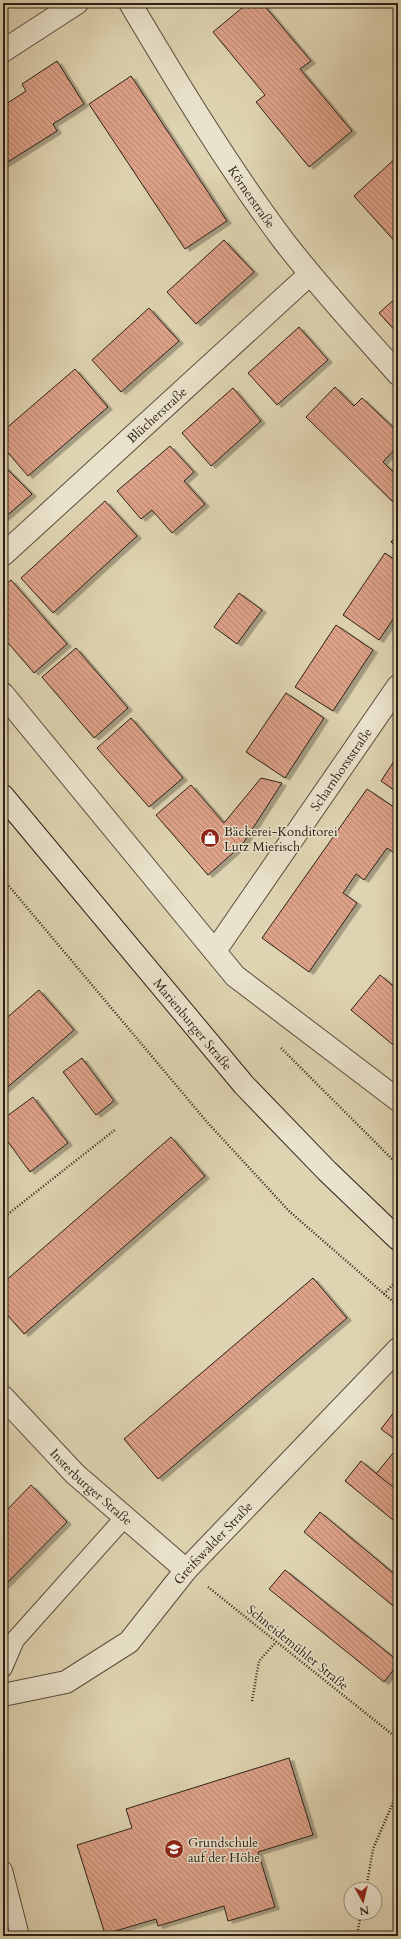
<svg xmlns="http://www.w3.org/2000/svg" width="401" height="1939" font-family="Cardo,serif">
	<defs>
		<pattern id="building-back-hatch" width="6" height="6" patternUnits="userSpaceOnUse"><rect width="6" height="6" fill="#dea289"/><path d="M-1 5l2 2M0 0l6 6M5-1l2 2" fill="none" stroke="#b4846f"/></pattern>
		<filter id="shadow"><feDropShadow dx="4.5" dy="2.5" stdDeviation="0" flood-color="#0004"/></filter>
	</defs>
	<rect width="100%" height="100%" fill="#dfd4b1"/>
	<filter id="stains"><feTurbulence type="fractalNoise" baseFrequency=".005" numOctaves="4"/><feColorMatrix values="0 0 0 0 .2 0 0 0 0 .09 0 0 0 0 .02 0 0 0 .5 -.17"/></filter>
	<radialGradient id="worn" r=".72"><stop offset=".6" stop-color="#630" stop-opacity="0"/><stop offset="1" stop-color="#630" stop-opacity=".3"/></radialGradient>
	<g fill="url(#building-back-hatch)" stroke="#2c2018" filter="url(#shadow)">
		<polygon points="248,3 262,3 311,61 300,69 352,131 309,167 256,102 265,95 213,32"/>
		<polygon points="57,61 84,104 53,124 57,131 3,165 3,106 26,91 22,84"/>
		<polygon points="131,76 227,221 185,249 89,104"/>
		<polygon points="398,156 398,245 354,196"/>
		<polygon points="224,240 254,272 196,324 167,292"/>
		<polygon points="398,296 398,334 379,313"/>
		<polygon points="149,308 179,341 121,392 92,360"/>
		<polygon points="299,327 328,360 277,405 248,373"/>
		<polygon points="75,369 108,407 28,476 3,447 3,431"/>
		<polygon points="335,387 354,406 362,398 398,432 398,446 383,462 398,477 398,507 306,417"/>
		<polygon points="233,388 261,421 211,466 182,433"/>
		<polygon points="170,446 194,472 184,481 205,504 172,533 152,510 141,519 117,491"/>
		<polygon points="3,465 32,494 3,519"/>
		<polygon points="105,501 137,536 53,613 21,578"/>
		<polygon points="398,533 398,548 391,542"/>
		<polygon points="385,553 398,562 398,612 379,640 343,615"/>
		<polygon points="11,580 67,644 34,673 3,637 3,587"/>
		<polygon points="239,593 262,610 237,644 214,627"/>
		<polygon points="336,625 373,650 333,711 295,687"/>
		<polygon points="76,648 128,708 94,738 42,677"/>
		<polygon points="286,693 324,718 285,778 246,752"/>
		<polygon points="131,718 183,778 149,807 97,748"/>
		<polygon points="398,755 398,793 381,781"/>
		<polygon points="261,778 282,783 242,845 208,875 156,815 191,785 224,823"/>
		<polygon points="367,789 398,810 398,851 396,854 387,848 364,880 356,874 343,893 357,903 309,972 262,938"/>
		<polygon points="380,975 398,990 398,1049 351,1010"/>
		<polygon points="39,990 74,1030 3,1091 3,1021"/>
		<polygon points="82,1058 114,1101 96,1115 63,1072"/>
		<polygon points="33,1097 68,1143 30,1172 3,1135 3,1119"/>
		<polygon points="171,1137 205,1176 24,1334 3,1310 3,1283"/>
		<polygon points="313,1278 347,1318 158,1479 124,1439"/>
		<polygon points="398,1407 398,1442 381,1429"/>
		<polygon points="398,1447 398,1491 376,1474"/>
		<polygon points="361,1461 398,1491 398,1524 345,1481"/>
		<polygon points="31,1485 67,1522 4,1586 3,1514"/>
		<polygon points="320,1512 398,1577 398,1610 304,1532"/>
		<polygon points="285,1570 398,1661 398,1664 384,1682 269,1589"/>
		<polygon points="289,1758 313,1835 258,1852 275,1907 228,1921 224,1906 158,1926 156,1919 105,1934 77,1845 132,1828 126,1809"/>
	</g>
	<g fill="none" stroke-linecap="round" stroke-linejoin="round">
		<g stroke="#594d3e" stroke-width="20">
			<g id="lane">
				<polyline points="3,1668 15,1640 125,1517"/>
				<polyline points="3,1870 20,1936"/>
			</g>
		</g>
		<g stroke="#594d3e" stroke-width="24">
			<g id="street">
				<path id="s1" d="M130,3C178,84 227,165 283,240C319,287 359,330 398,374"/>
				<polyline points="3,51 77,3"/>
				<path id="s2" d="M3,555L310,274"/>
				<polyline points="3,694 235,976 398,1100"/>
				<path id="s3" d="M215,951L398,686"/>
				<path id="s4" d="M3,1397L75,1474L186,1570"/>
				<path id="s5" d="M3,1695L66,1682L129,1642L186,1570L398,1349"/>
			</g>
		</g>
		<g stroke="#2c2018" stroke-width="24">
			<g id="secondary">
				<path id="s6" d="M3,796L244,1085L327,1171L398,1239"/>
			</g>
		</g>
		<g stroke="#2c2018" stroke-width="2.5" stroke-dasharray="1 2" stroke-linecap="butt">
			<polyline points="3,879 207,1122 289,1211 398,1306"/>
			<polyline points="281,1048 398,1165"/>
			<polyline points="3,1218 116,1129"/>
			<polyline points="384,1294 398,1279"/>
			<polyline points="208,1587 398,1739"/>
			<polyline points="252,1701 259,1661 276,1642"/>
			<polyline points="366,1889 373,1849 398,1791"/>
			<polyline points="357,1936 361,1913"/>
		</g>
		<use href="#lane" stroke="#eae3cc" stroke-width="18"/>
		<use href="#street" stroke="#eae3cc" stroke-width="22"/>
		<use href="#secondary" stroke="#eae3cc" stroke-width="22"/>
	</g>
	<defs>
		<g id="shop-disc" transform="scale(1)"><circle r="9.5" fill="#8f2418" stroke="#eae3cc"/><path d="M-5-2.5h2.3a2.7 3.5 0 0 1 5.4 0H5L5.5 6h-11ZM-1.5-2.5h3a1.5 2.3 0 0 0-3 0Z" fill="#fff"/></g>
		<g id="school-disc" transform="scale(1)"><circle r="9.5" fill="#8f2418" stroke="#eae3cc"/><path d="M0-5L7-2L0 1L-7-2ZM-4 1L0 2.5L4 1V4Q0 6-4 4Z" fill="#fff"/></g>
	</defs>
	<g fill-rule="evenodd">
		<use href="#shop-disc" x="210" y="838"/>
		<use href="#school-disc" x="174" y="1849"/>
	</g>
	<g text-anchor="middle" stroke-width="3" stroke-linejoin="round" paint-order="stroke">
		<g font-size="13" fill="#2c2018" stroke="#eae3cc">
			<text dy="5" stroke="none"><textPath href="#s1" startOffset="229">Körnerstraße</textPath></text>
			<text dy="5" stroke="none"><textPath href="#s2" startOffset="208">Blücherstraße</textPath></text>
			<text dy="5" stroke="none"><textPath href="#s3" startOffset="221">Scharnhorststraße</textPath></text>
			<text dy="5" stroke="none"><textPath href="#s6" startOffset="297">Marienburger Straße</textPath></text>
			<text dy="5" stroke="none"><textPath href="#s4" startOffset="126">Insterburger Straße</textPath></text>
			<text dy="5" stroke="none"><textPath href="#s5" startOffset="269">Greifswalder Straße</textPath></text>
			<text transform="translate(298 1647) rotate(39)" y="5">Schneidemühler Straße</text>
		</g>
		<g font-size="13" fill="#2c2018" stroke="#eae3cc" text-anchor="start">
			<text x="224" y="836">Bäckerei-Konditorei<tspan x="224" dy="15">Lutz Mierisch</tspan></text>
			<text x="188" y="1847">Grundschule<tspan x="188" dy="15">auf der Höhe</tspan></text>
		</g>
	</g>
	<rect width="401" height="1939" fill="none" stroke="#dfd4b1" stroke-width="16"/>
	<rect x="4" y="4" width="393" height="1931" fill="none" stroke="#2c2018" stroke-width="2"/>
	<rect x="8" y="8" width="385" height="1923" fill="none" stroke="#2c2018"/>
	<g transform="translate(363 1901) rotate(172)"><circle r="19" fill="#eae3cc" stroke="#9e9584"/>
	<path d="M0-3L7 15L0 10L-7 15Z" fill="#8f2418"/>
	<text y="-6" font-size="11" font-weight="bold" text-anchor="middle" fill="#2c2018">N</text>
	</g>
	<rect width="100%" height="100%" filter="url(#stains)"/>
	<rect width="100%" height="100%" fill="url(#worn)"/>
</svg>
